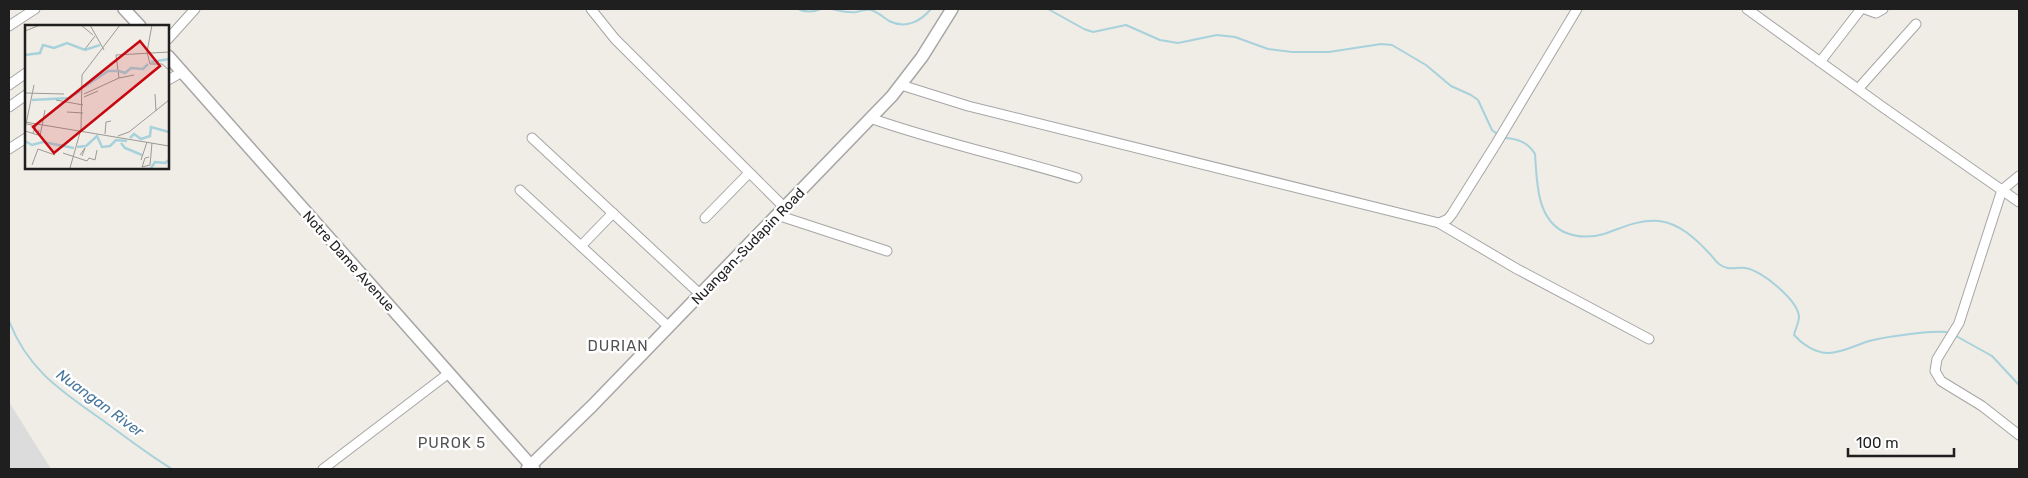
<svg xmlns="http://www.w3.org/2000/svg" width="2028" height="478" font-family="Rubik,sans-serif">
	<rect width="100%" height="100%" fill="#f0ece6"/>
	<polygon fill="#dddcdc" points="9,402 51,469 9,469"/>
	<g fill="none" stroke-linecap="round" stroke-linejoin="round">
		<g stroke="#a8d2db" stroke-width="2">
			<path d="M798,9C806,13 813,12 821,9"/>
			<path d="M832,9C840,11 848,13 856,12C862,11 865,9 871,10C878,12 883,17 889,21C905,29 920,22 931,9"/>
			<polyline points="1048,9 1084,29 1093,32 1126,25 1160,40 1178,43 1217,35 1235,37 1268,49 1292,52 1329,52 1381,44 1392,45 1426,65 1451,86 1471,95 1478,100 1492,130 1497,134"/>
			<path d="M1505,138C1518,139 1528,142 1535,154C1537,181 1536,218 1564,232C1578,238 1590,238 1604,234C1622,228 1639,219 1659,221C1679,223 1696,239 1709,253C1713,257 1715,261 1719,264C1728,271 1735,267 1745,268C1760,269 1798,300 1799,317C1799,322 1795,330 1794,335C1802,344 1815,353 1828,353C1842,353 1856,345 1869,341C1884,337 1937,329 1950,333"/>
			<path d="M9,321C29,372 63,392 105,422C127,438 149,455 172,469"/>
			<polyline points="1956,336 1992,356 2019,385"/>
		</g>
		<g stroke="#a6a6a6" stroke-width="11">
			<g id="minor">
				<polyline points="591,9 615,39 784,207"/>
				<polyline points="1747,9 1884,108 2019,202"/>
				<polyline points="1865,9 1876,13 1883,9"/>
				<polyline points="9,26 35,9"/>
				<polyline points="168,39 195,9"/>
				<polyline points="1820,62 1861,9"/>
				<polyline points="168,80 182,72"/>
				<polyline points="9,85 26,73"/>
				<polyline points="901,85 968,106 1439,223 1517,269 1649,339"/>
				<polyline points="1858,89 1916,24"/>
				<polyline points="9,107 26,95"/>
				<path d="M870,118C938,142 1008,157 1077,178"/>
				<polyline points="532,138 701,295"/>
				<polyline points="9,149 26,138"/>
				<polyline points="2019,176 2002,190 1959,323 1937,359 1935,371 1941,381 1982,406 2019,435"/>
				<polyline points="520,190 669,327"/>
				<polyline points="777,215 887,251"/>
				<polyline points="705,218 749,173"/>
				<polyline points="1439,223 1448,219 1452,214 1496,144 1577,9"/>
				<polyline points="581,246 613,213"/>
				<polyline points="323,469 449,373"/>
			</g>
		</g>
		<g stroke="#a6a6a6" stroke-width="14">
			<g id="tertiary">
				<polyline points="124,9 140,26"/>
				<polyline points="168,56 534,469"/>
				<polyline points="527,469 592,406 892,96 922,57 952,9"/>
			</g>
		</g>
		<use href="#minor" stroke="#fff" stroke-width="9"/>
		<use href="#tertiary" stroke="#fff" stroke-width="11"/>
	</g>
	<g text-anchor="middle" stroke-width="5" stroke-linejoin="round" paint-order="stroke">
		<g font-size="14" fill="#1f1f1f" stroke="#fff">
			<text transform="translate(748 246) rotate(-46)" y="5">Nuangan-Sudapin Road</text>
			<text transform="translate(349 261) rotate(48)" y="5">Notre Dame Avenue</text>
		</g>
		<g font-size="15" letter-spacing="1" fill="#525252" stroke="#fff">
			<text x="618" y="351">DURIAN</text>
			<text x="452" y="448">PUROK 5</text>
		</g>
		<g font-size="15" font-style="italic" fill="#49769c" stroke="#fff">
			<text transform="translate(100 403) rotate(36)" y="5">Nuangan River</text>
		</g>
	</g>
	<g transform="translate(25 25)">
		<rect width="144" height="144" fill="#f0ece6"/>
		<path fill="none" stroke="#a8d2db" stroke-width="2.5" d="M0,30L15,28L18,20L29,23L42,18L60,25L75,20M126,37L144,34M94,46L100,48L106,43L118,44L123,39M59,62L83,46H92M7,75L44,73L55,66M105,113L109,109L116,114L125,111L126,102L144,107M0,116L7,120L18,117L49,123M96,118L100,123L117,130M52,122L61,121L72,111L77,122L85,121L91,115L102,116M126,143L130,137L140,138L144,135"/>
		<path fill="none" stroke="#9c9a96" stroke-width="1" d="M56,0L68,10M65,0L79,25M127,0L122,27L125,39H137L144,45M0,6L15,0M60,24L70,11M94,53L91,30L144,27M0,68L39,69M59,69L94,53L109,50M130,69L131,86M59,72L73,66M31,75L58,80M42,87L58,88M0,97L144,121M2,99L11,101L8,108M0,104L9,60M0,106L13,110L14,105M80,109L81,97L86,96M15,111L20,85M93,111L104,107L144,75M38,128L62,136L64,133L70,135L72,125M55,130L60,123L57,131M124,132L120,133L117,142L125,140L127,118M116,135L122,117M7,140L13,124L30,130M45,143L56,104L57,50L95,0"/>
		<path fill="#c7070f" fill-opacity="0.15" stroke="#c7070f" stroke-width="2.5" d="M115,16L135,41L29,128L8,102Z"/>
		<rect width="144" height="144" fill="none" stroke="#1f1f1f" stroke-width="2.5"/>
	</g>
	<rect width="2028" height="478" fill="none" stroke="#1f1f1f" stroke-width="20"/>
	<path d="M1848 448v8h106v-8" fill="none" stroke="#1f1f1f" stroke-width="2.5"/>
	<text x="1856" y="448" font-size="15" fill="#1f1f1f" stroke="#ffffff" stroke-width="4" paint-order="stroke">100 m</text>
</svg>
